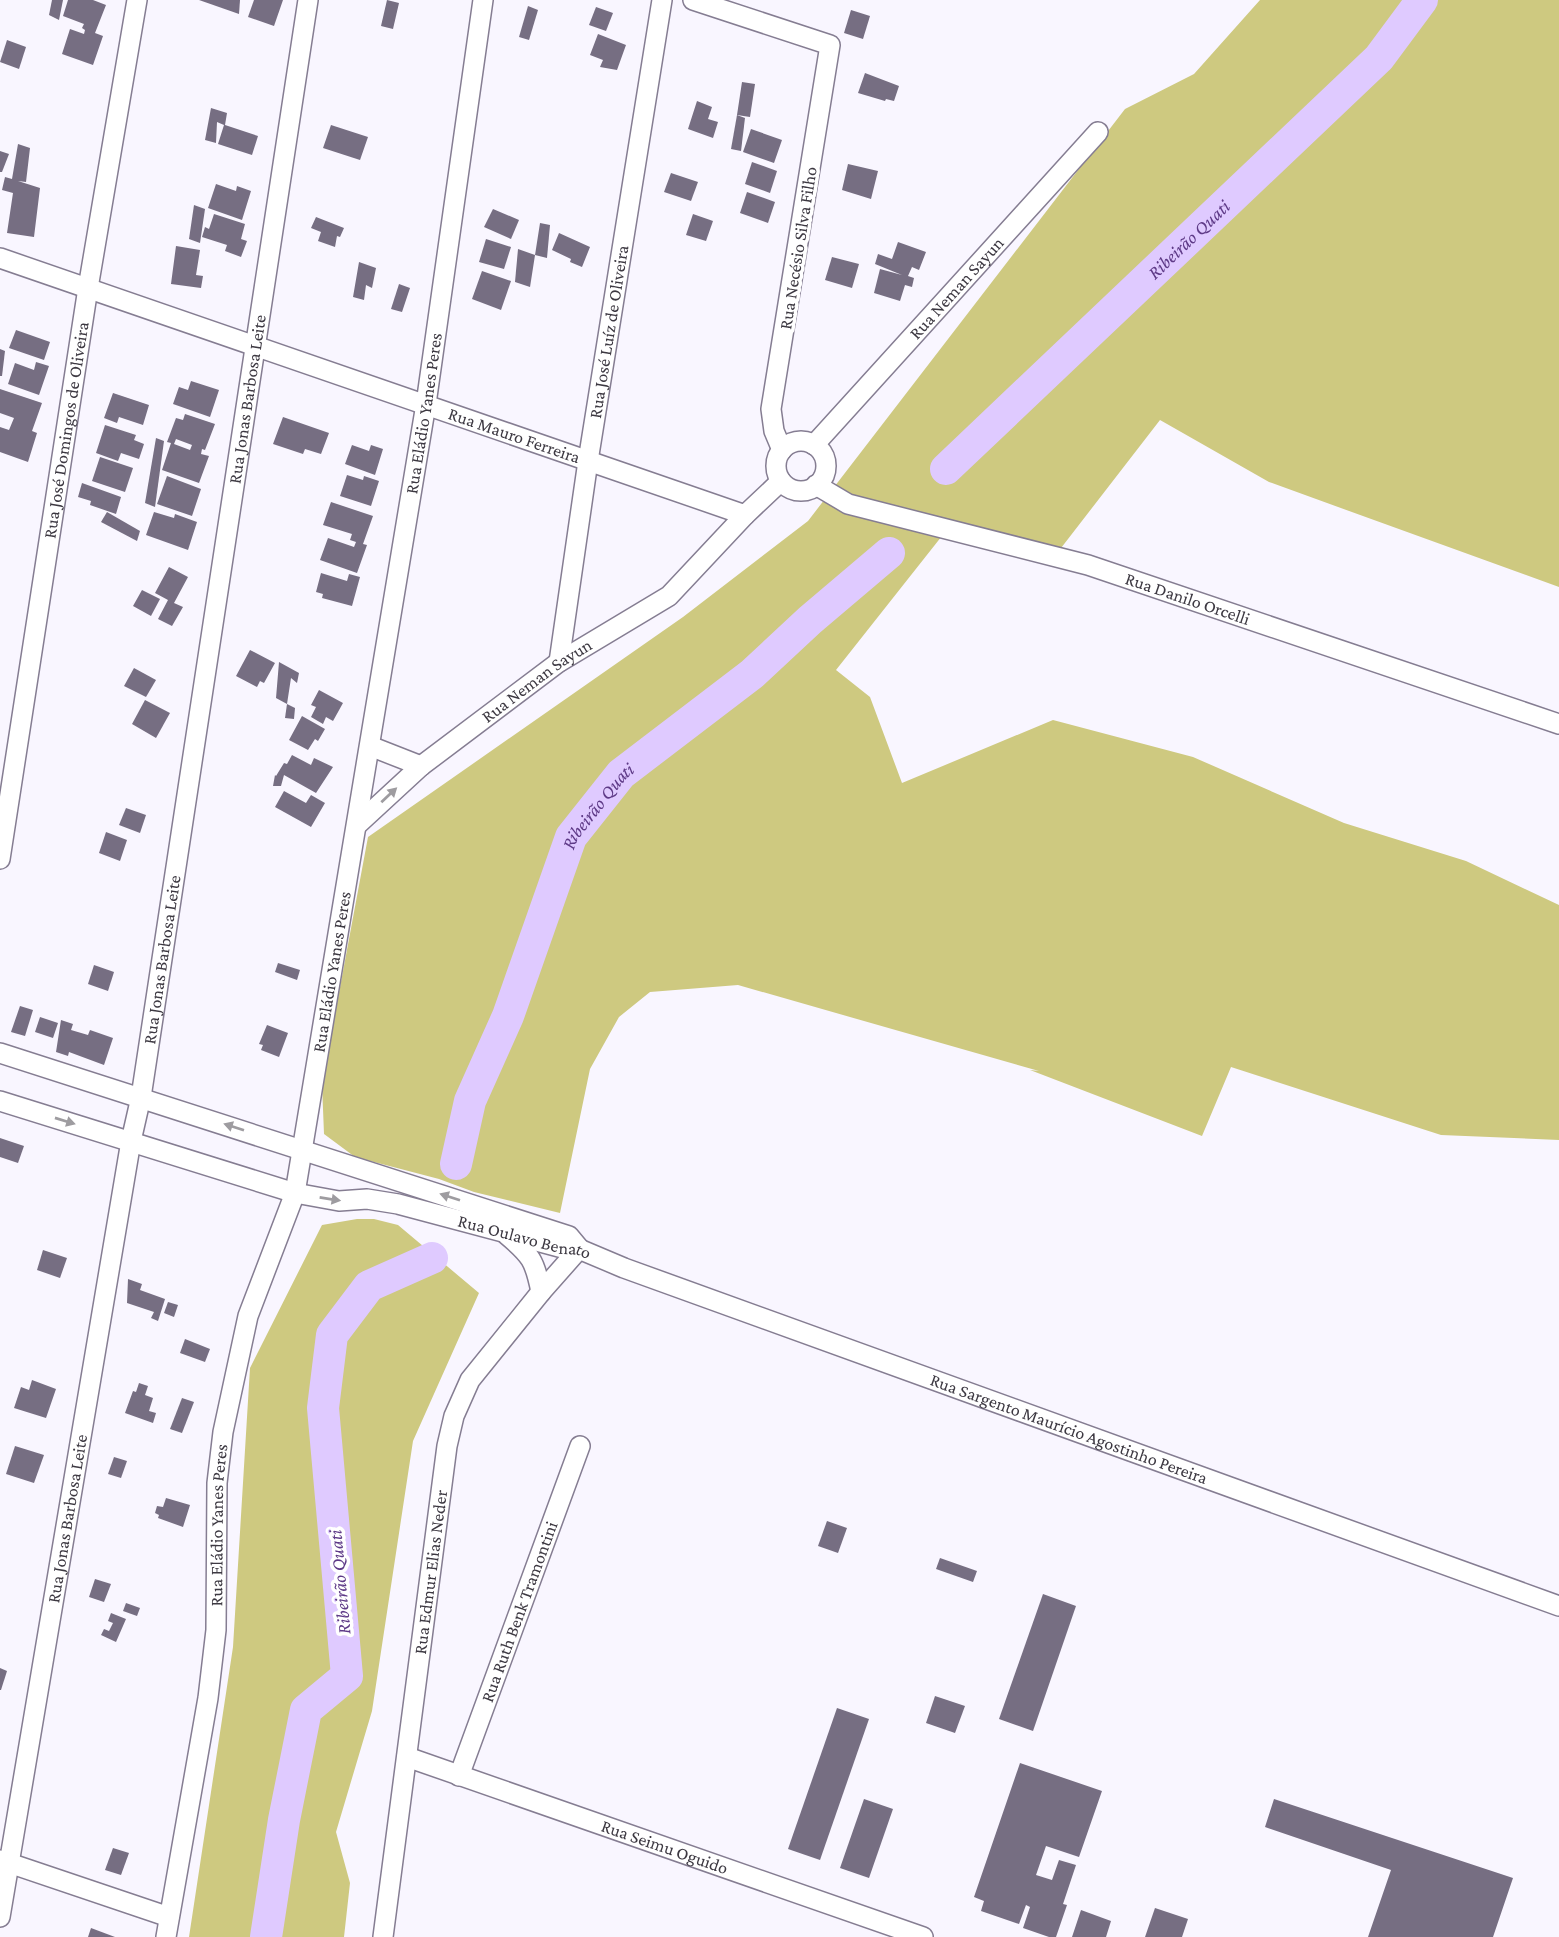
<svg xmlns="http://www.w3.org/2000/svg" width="1559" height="1937" font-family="'Crimson Pro',serif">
	<rect width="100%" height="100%" fill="#f9f6ff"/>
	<g fill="#cec980">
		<polygon points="1260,0 1559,0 1559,587 1269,482 1160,420 1051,561 953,522 836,670 870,697 902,783 1053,720 1193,757 1344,823 1466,861 1559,905 1559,1140 1441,1135 1231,1067 1202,1136 1030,1070 1039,1071 738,985 650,992 619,1017 590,1069 560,1213 474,1192 439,1179 355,1157 324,1134 322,1084 368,837 683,617 808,521 1125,109 1194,74"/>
		<polygon points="357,1219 374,1219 398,1225 479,1293 413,1441 372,1711 336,1832 350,1883 344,1937 189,1937 233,1647 250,1368 322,1225"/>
	</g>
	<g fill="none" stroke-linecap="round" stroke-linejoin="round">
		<g stroke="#dfcaff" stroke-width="32">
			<path id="s1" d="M946,469L1379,58L1422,0"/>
			<path id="s2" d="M456,1164L470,1101L508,1016L571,837L621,774L752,674L810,620L889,553"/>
			<polyline points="266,1937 284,1820 306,1710 347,1676 323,1408 332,1335 369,1286 432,1258"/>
		</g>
	</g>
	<g fill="#766e82" fill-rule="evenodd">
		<polygon points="52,0 63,0 59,20 49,15"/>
		<polygon points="68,0 93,0 106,5 95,33 103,36 93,65 62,54 70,29 84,34 85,30 82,28 84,24 63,16"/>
		<polygon points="199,0 240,0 239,14"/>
		<polygon points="254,0 283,0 274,26 248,17"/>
		<polygon points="387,0 399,3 393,29 381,26"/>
		<polygon points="528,6 538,10 529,40 519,37"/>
		<polygon points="596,7 613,13 606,31 589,25"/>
		<polygon points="851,10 870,16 863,39 844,33"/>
		<polygon points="598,34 626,45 617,70 600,67 603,60 590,55"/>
		<polygon points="7,40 26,47 19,69 0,62"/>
		<polygon points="865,73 899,86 894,101 886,99 885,101 858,93"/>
		<polygon points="742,82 755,84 750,117 737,115"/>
		<polygon points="697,101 712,107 708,119 718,122 713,138 688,129"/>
		<polygon points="211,108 227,113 225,125 258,136 252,155 218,144 224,125 217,122 216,143 205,140"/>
		<polygon points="737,115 745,118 741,151 731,149"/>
		<polygon points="331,125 368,137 360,160 323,148"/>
		<polygon points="751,129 782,140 774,163 743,152"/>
		<polygon points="18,144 30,148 26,182 18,181 40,188 34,237 7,233 13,193 2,190 5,177 12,179"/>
		<polygon points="0,151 9,154 2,172 0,172"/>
		<polygon points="752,162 777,171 770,193 745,184"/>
		<polygon points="848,164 878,171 871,199 842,190"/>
		<polygon points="671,173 698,182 691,201 664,192"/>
		<polygon points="216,184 236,191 237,186 251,191 242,220 208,208"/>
		<polygon points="747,192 775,202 768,223 740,213"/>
		<polygon points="194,205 205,209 200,243 189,239"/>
		<polygon points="493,209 519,220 511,239 484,227"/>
		<polygon points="214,214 245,224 241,239 247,241 241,257 225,251 227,245 202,237 205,227 209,229"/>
		<polygon points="693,214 713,221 706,241 686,235"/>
		<polygon points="316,217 344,228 340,237 337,236 335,247 318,241 321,232 311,228"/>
		<polygon points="540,223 550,225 547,258 535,255"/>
		<polygon points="559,233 590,247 582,267 570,262 571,259 552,250"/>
		<polygon points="486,239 511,247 504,269 479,262"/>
		<polygon points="898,242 926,252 919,270 912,267 908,276 914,278 912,287 905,285 900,301 874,293 880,269 902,275 875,264 878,254 892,259"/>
		<polygon points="176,246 200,250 196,275 203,276 201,288 171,284"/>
		<polygon points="518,249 535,255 530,287 515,282"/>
		<polygon points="832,257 859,264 852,288 825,280"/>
		<polygon points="359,262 376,268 372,288 366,285 364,300 353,297"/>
		<polygon points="482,271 511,281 501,310 472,299"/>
		<polygon points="399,284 410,288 402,312 391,309"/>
		<polygon points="16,330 50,342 44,360 9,348"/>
		<polygon points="0,349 5,351 2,376 0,376"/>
		<polygon points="36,362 49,366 39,395 8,384 15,363 34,370"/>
		<polygon points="191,381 219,390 210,417 173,404 179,387 188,390"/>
		<polygon points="0,389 42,403 32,431 37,433 28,462 0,452 0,427 9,430 14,418 0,413"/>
		<polygon points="113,393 149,405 143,425 119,417 117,423 104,418"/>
		<path d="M185,414L215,424L205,450L202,449L201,454L209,456L199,483L162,470L171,443L167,442L176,418L183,420ZM176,439L192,445L190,450L174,444Z"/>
		<polygon points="283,417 329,433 321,454 305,449 303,454 273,444"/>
		<polygon points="105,425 136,435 134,440 144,444 139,459 121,453 118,461 96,453"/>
		<polygon points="156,438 164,441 155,507 145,503"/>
		<polygon points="352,445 369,451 371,445 383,449 375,475 345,464"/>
		<polygon points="100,457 133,468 125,492 92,481"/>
		<polygon points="347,475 363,480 364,476 379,481 371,506 340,496"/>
		<polygon points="167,476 201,489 192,516 157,504"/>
		<polygon points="82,483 121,497 116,514 90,505 91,501 78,497"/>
		<polygon points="331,502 373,516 363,544 367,545 357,573 320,560 328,538 354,547 356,542 350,540 352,534 323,525"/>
		<polygon points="107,512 140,531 137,541 101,522"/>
		<polygon points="154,512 174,518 175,514 197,522 188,550 146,535"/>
		<polygon points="169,567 188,577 174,603 183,607 172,626 158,619 168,600 155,593"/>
		<polygon points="321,573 347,581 349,574 360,577 352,606 322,598 323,594 316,592"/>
		<polygon points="142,590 160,599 151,616 133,606"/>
		<polygon points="250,650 275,663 264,683 260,681 257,687 236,676"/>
		<polygon points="279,662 299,673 297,683 291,678 287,704 276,698"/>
		<polygon points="134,668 156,680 146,697 124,686"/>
		<polygon points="319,690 343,703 333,721 326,717 323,724 311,717 316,707 311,705"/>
		<polygon points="145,700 170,713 156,738 132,724"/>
		<polygon points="287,704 295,708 294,719 285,718"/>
		<polygon points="302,716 325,729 318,741 315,739 308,750 289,740"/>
		<polygon points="292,755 311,765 314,758 333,767 316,793 284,775 281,786 273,786 275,775 276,776 284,763 287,764"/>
		<polygon points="284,791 306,803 311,795 325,803 311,827 275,807"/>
		<polygon points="126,808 146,815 140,833 119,825"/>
		<polygon points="106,832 127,840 120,861 99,853"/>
		<polygon points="278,963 300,970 297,980 275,972"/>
		<polygon points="94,965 114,972 108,991 88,984"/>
		<polygon points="20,1006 33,1010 25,1036 11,1032"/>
		<polygon points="40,1017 58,1023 53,1038 35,1032"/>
		<polygon points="61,1020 73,1024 71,1030 88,1035 90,1030 113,1038 104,1065 69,1052 68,1056 56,1052"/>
		<polygon points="267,1025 288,1033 279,1057 261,1050 263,1045 259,1044"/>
		<polygon points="0,1138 24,1146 18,1163 0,1157"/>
		<polygon points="43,1250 67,1258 60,1278 37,1270"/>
		<polygon points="128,1279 142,1284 140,1290 165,1299 158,1321 151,1318 154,1312 127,1303"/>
		<polygon points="168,1302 178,1305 174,1317 164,1313"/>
		<polygon points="185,1339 210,1349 205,1362 180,1353"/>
		<polygon points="32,1380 56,1389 46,1418 14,1408 21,1387 29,1390"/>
		<polygon points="139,1383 148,1386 145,1395 153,1398 149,1411 156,1413 153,1423 125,1413 133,1391 136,1392"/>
		<polygon points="182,1398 194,1402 182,1433 170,1429"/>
		<polygon points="15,1446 44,1455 34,1483 6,1474"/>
		<polygon points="114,1457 127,1461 121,1478 108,1474"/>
		<polygon points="166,1498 190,1505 183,1527 158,1518 159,1515 155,1513 157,1506 163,1507"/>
		<polygon points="827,1521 847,1528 838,1553 818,1546"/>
		<polygon points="940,1558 977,1571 973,1582 936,1569"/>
		<polygon points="95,1579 111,1584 104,1602 89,1597"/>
		<polygon points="1043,1594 1076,1606 1033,1731 999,1719"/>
		<polygon points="126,1603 140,1608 137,1616 123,1611"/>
		<polygon points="111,1613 126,1619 116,1642 101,1635 104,1629 109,1631 113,1623 108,1621"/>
		<polygon points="0,1668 7,1671 1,1690 0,1690"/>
		<polygon points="935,1696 965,1706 955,1733 926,1723"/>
		<polygon points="837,1708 869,1719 820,1860 788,1849"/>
		<polygon points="1020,1763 1102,1791 1079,1857 1046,1846 1036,1875 1052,1880 1059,1860 1076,1865 1063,1904 1067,1905 1056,1937 1049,1937 1023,1928 1030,1907 1026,1905 1019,1924 981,1911 984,1901 974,1897"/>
		<polygon points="864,1799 893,1809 869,1878 840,1868"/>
		<polygon points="1274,1799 1513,1878 1493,1937 1368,1937 1391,1870 1265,1827"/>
		<polygon points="113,1848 129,1853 121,1875 105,1870"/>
		<polygon points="1155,1908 1188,1919 1182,1937 1145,1937"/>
		<polygon points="1081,1910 1111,1921 1106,1937 1072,1937"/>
		<polygon points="91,1928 115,1937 88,1937"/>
	</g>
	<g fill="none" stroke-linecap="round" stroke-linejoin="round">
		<g stroke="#857d92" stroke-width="22">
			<g id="minor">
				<polyline points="693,0 830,45 771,409 774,431 782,450"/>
				<path id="s3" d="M0,258L745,515L781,481"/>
				<circle cx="801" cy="466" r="25"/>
				<path id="s4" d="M814,445L1098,132"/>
				<path id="s5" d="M816,485L848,504L1088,565L1559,724"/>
				<path id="s6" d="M559,662L588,461L662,0"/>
				<polyline points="370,746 421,766"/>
				<path id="s7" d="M357,825L421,766L559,662L669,596L745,515"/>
				<path id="s8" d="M0,859L88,288L137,0"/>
				<polyline points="0,1053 569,1236 579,1248"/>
				<path id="s9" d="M0,1101L295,1193L339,1201L367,1199L398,1204L563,1248L579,1249L624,1268L1559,1606"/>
				<path d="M507,1235C531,1255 535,1261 541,1292"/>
				<path id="s10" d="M407,1757L923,1937"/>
				<path id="s11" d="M459,1776L580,1446"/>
				<polyline points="0,1860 169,1917"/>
				<path id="s12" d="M0,1917L131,1141L141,1097L308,0"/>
				<path id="s13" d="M166,1937L208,1698L216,1630L217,1483L223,1432L248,1316L295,1193L426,404L483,0"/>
				<path id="s14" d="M383,1937L447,1446L454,1416L470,1380L541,1292L579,1249"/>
			</g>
		</g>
		<use href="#minor" stroke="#fff" stroke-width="19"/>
	</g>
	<defs><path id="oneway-solid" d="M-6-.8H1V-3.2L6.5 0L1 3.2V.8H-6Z" transform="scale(1.75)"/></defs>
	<g fill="#9e9ca0">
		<use href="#oneway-solid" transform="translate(389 795) rotate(-43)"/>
		<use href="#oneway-solid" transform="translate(65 1121) rotate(17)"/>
		<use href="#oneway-solid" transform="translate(234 1127) rotate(-162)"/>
		<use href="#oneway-solid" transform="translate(450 1197) rotate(-162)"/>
		<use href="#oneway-solid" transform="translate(330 1199) rotate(9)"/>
	</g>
	<g text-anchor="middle" stroke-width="7" stroke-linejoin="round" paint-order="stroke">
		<g font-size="18" fill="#3d3942" stroke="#fff">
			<text transform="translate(798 248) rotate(-81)" y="6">Rua Necésio Silva Filho</text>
			<text dy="6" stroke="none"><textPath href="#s4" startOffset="212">Rua Neman Sayun</textPath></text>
			<text dy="6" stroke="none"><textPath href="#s6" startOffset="334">Rua José Luíz de Oliveira</textPath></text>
			<text dy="6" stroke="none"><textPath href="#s12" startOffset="1538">Rua Jonas Barbosa Leite</textPath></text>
			<text dy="6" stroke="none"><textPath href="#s13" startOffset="1550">Rua Eládio Yanes Peres</textPath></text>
			<text dy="6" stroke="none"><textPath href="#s8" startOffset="434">Rua José Domingos de Oliveira</textPath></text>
			<text dy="6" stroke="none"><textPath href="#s3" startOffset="544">Rua Mauro Ferreira</textPath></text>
			<text dy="6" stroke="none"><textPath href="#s5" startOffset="390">Rua Danilo Orcelli</textPath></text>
			<text dy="6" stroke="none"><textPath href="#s7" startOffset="231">Rua Neman Sayun</textPath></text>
			<text dy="6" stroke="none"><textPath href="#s12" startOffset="971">Rua Jonas Barbosa Leite</textPath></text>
			<text dy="6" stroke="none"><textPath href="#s13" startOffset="984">Rua Eládio Yanes Peres</textPath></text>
			<text dy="6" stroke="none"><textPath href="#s9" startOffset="544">Rua Oulavo Benato</textPath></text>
			<text dy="6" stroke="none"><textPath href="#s9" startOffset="1122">Rua Sargento Maurício Agostinho Pereira</textPath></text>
			<text dy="6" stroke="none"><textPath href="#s12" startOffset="404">Rua Jonas Barbosa Leite</textPath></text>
			<text dy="6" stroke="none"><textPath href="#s13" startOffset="416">Rua Eládio Yanes Peres</textPath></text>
			<text dy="6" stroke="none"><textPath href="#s14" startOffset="368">Rua Edmur Elias Neder</textPath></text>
			<text dy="6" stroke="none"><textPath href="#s11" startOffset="175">Rua Ruth Benk Tramontini</textPath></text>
			<text dy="6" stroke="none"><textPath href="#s10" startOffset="273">Rua Seimu Oguido</textPath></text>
		</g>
		<g font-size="19" font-style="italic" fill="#5e3a87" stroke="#fff">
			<text dy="7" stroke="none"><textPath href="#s1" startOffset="334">Ribeirão Quati</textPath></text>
			<text dy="7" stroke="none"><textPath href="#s2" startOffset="388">Ribeirão Quati</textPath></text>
			<text transform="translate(339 1582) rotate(-95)" y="7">Ribeirão Quati</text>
		</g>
	</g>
</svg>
